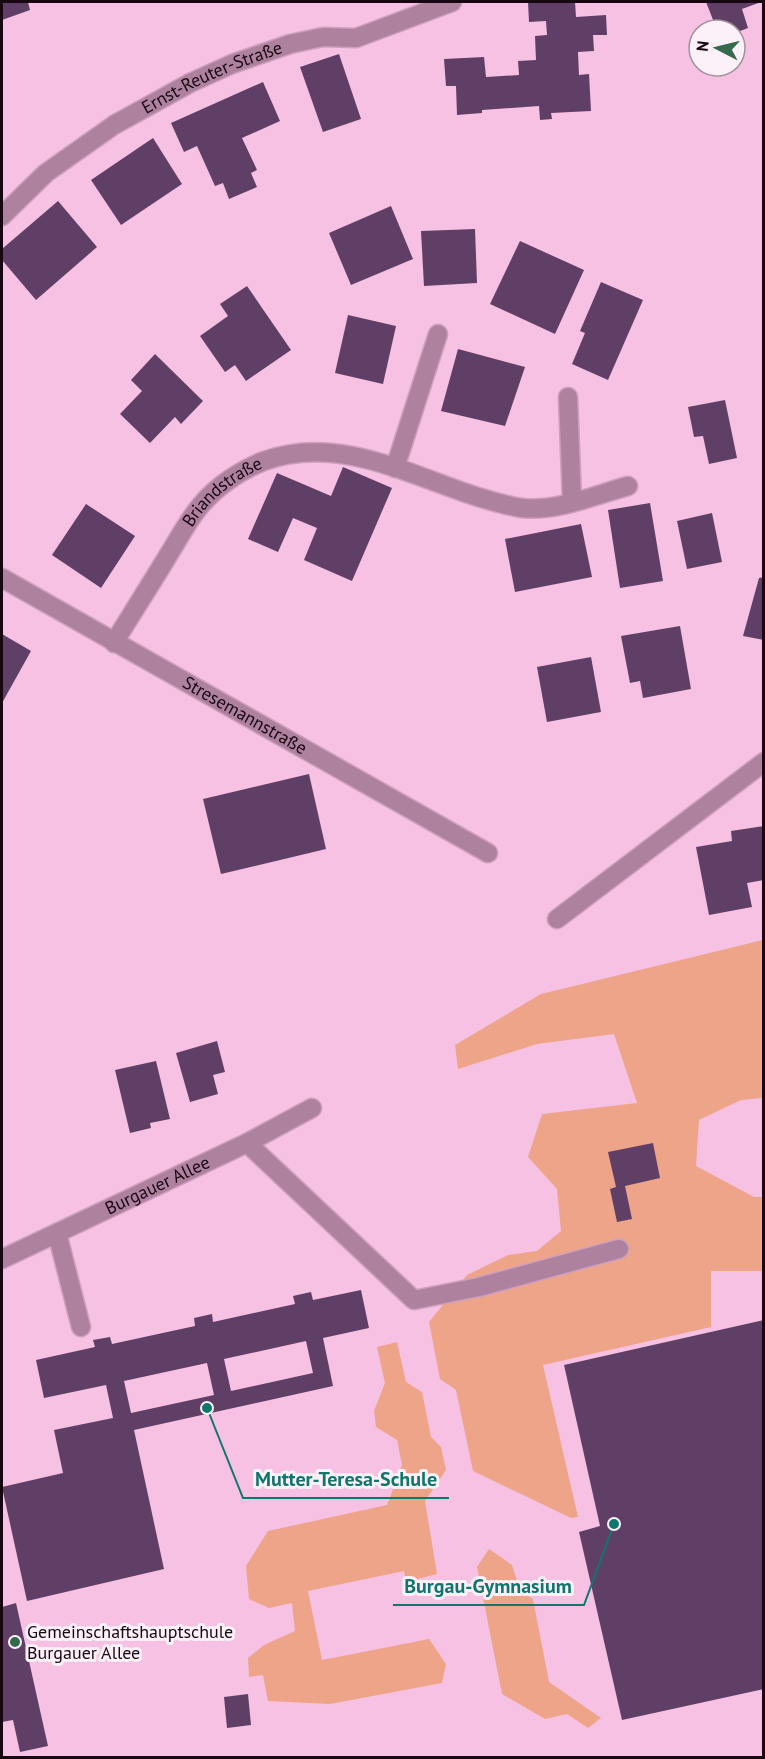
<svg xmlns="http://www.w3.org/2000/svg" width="765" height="1759" font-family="'PT Sans',sans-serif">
	<rect width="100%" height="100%" fill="#f7c1e3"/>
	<g fill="#eda489">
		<polygon points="763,940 763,1098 741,1100 699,1120 696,1166 754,1197 763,1197 763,1271 711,1271 711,1327 543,1365 578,1517 571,1518 473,1471 456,1390 440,1379 429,1322 467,1275 508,1255 537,1251 561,1231 557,1189 528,1157 542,1114 637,1103 614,1034 537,1044 458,1069 455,1045 541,994"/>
		<polygon points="397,1342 406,1382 422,1392 431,1437 441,1447 446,1470 425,1501 437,1574 406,1582 404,1571 308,1591 322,1660 429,1639 446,1664 442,1683 330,1704 268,1701 263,1675 249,1677 248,1658 264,1645 295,1631 292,1603 269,1608 249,1599 246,1566 268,1531 387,1505 402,1465 397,1440 376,1427 374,1411 385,1383 377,1347"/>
		<polygon points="489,1549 512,1565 520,1590 533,1599 549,1682 601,1718 588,1728 567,1714 545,1719 502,1694 477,1567"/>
	</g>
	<g fill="#603f67" fill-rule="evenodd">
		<polygon points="2,2 28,2 30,10 2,20"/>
		<polygon points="528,2 575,2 576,17 606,15 607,35 593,35 594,51 578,52 579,75 589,74 591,111 551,113 552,119 540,120 539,106 482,110 482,113 457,115 456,86 446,86 444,59 484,57 486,77 519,75 518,61 536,60 535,36 547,35 546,21 529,22"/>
		<polygon points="706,2 761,2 742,9 748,28 735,33 735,30 717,30"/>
		<polygon points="339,54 361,119 323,132 300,67"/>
		<polygon points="263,82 280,121 242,138 257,170 251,173 257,187 229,199 223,183 215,186 197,146 184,152 171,123"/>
		<polygon points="153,138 182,184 121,225 91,180"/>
		<polygon points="58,201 97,247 36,300 2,260 2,249"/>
		<polygon points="391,206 413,259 351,285 329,233"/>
		<polygon points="475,229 477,283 424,286 421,231"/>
		<polygon points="520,241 584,270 555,334 490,304"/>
		<polygon points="601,282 643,300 608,380 572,364 585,333 580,331"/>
		<polygon points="247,286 291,350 246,381 235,365 225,372 200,336 228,316 220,304"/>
		<polygon points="348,315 396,326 383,384 335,373"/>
		<polygon points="458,349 525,367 505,426 441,411"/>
		<polygon points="155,354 203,401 181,424 175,417 150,443 120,414 142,391 131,380"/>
		<polygon points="725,400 737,458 709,464 703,436 694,437 688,407"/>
		<polygon points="343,467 392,488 352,581 304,560 317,528 293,518 278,552 248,539 277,473 331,496"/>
		<polygon points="650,503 663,581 620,588 608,510"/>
		<polygon points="86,504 135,536 101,588 52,555"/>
		<polygon points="712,513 722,562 687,569 677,521"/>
		<polygon points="581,524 592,577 515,592 505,539"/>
		<polygon points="764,577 764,640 743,636 759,578"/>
		<polygon points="680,626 691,689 643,698 640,681 630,683 621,636"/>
		<polygon points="2,634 31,651 2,703"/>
		<polygon points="591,657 601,712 547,722 537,667"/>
		<polygon points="309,774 326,849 221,874 203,799"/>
		<polygon points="764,826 764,880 747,883 752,907 709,915 696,847 732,841 731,831"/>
		<polygon points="217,1041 225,1072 213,1075 218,1094 190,1102 176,1053"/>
		<polygon points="156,1061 170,1119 150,1123 151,1128 130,1133 115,1070"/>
		<polygon points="653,1143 660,1178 625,1186 632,1219 617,1222 610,1189 616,1187 608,1152"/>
		<path d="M361,1290L369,1328L323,1338L333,1386L134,1430L164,1569L27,1601L2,1487L63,1473L54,1430L113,1418L106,1385L44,1398L36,1360L95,1347L93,1340L110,1337L112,1344L195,1326L194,1318L212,1314L213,1322L295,1304L293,1296L311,1292L313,1300ZM306,1341L313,1373L231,1391L224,1359ZM207,1363L214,1395L131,1413L124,1381Z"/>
		<polygon points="764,1320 764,1689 622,1720 579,1532 600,1526 564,1365"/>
		<polygon points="16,1603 48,1746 20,1752 13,1720 2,1722 2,1607"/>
		<polygon points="248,1694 251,1725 227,1728 224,1697"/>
	</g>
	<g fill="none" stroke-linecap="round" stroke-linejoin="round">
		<g stroke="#cfa0bd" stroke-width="21">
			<g id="minor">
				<path id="s1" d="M2,216L46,173L114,125L190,83L232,64L290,44L323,37L356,38L452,2"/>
				<polyline points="568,397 572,502"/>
				<polyline points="395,468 438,334"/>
				<path id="s2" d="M2,578L488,853"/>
				<path id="s3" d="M114,643C132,613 151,584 169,554C179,538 189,519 201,505C217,486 241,470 264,461C337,434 409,475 478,497C492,501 507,506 522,508C557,512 595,495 628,486"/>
				<polyline points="557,919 764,762"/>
				<polyline points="247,1143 414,1300 479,1287 619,1249"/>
				<polyline points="57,1233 81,1327"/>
				<path id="s4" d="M2,1259L247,1143L312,1108"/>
			</g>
		</g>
		<use href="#minor" stroke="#ae819e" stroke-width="18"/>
	</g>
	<circle fill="#34694f" stroke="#fcf1f8" stroke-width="2" cx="15" cy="1642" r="6"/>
	<g text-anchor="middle" stroke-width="6" stroke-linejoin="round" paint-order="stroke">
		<g font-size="18" fill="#180712" stroke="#fcf1f8">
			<text dy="6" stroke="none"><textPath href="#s1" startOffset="254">Ernst-Reuter-Straße</textPath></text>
			<text dy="6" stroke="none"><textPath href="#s3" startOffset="188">Briandstraße</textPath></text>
			<text dy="6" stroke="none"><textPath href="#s2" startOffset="279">Stresemannstraße</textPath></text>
			<text dy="6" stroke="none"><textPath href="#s4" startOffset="172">Burgauer Allee</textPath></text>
		</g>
		<g font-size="18" fill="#180712" stroke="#fcf1f8" text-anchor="start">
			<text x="27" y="1638">Gemeinschaftshauptschule<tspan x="27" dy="21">Burgauer Allee</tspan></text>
		</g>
	</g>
	<path fill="none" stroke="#0f766e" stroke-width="2" d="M207 1408L243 1498H449M614 1524L584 1605H393"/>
	<g fill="#0f766e" stroke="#fcf1f8" stroke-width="2">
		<circle cx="207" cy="1408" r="6"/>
		<circle cx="614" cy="1524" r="6"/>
	</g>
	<g font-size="20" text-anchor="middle" font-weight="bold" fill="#0f766e" stroke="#fcf1f8" stroke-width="6" stroke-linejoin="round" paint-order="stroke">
		<text x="346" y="1486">Mutter-Teresa-Schule</text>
		<text x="488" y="1593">Burgau-Gymnasium</text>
	</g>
	<rect width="765" height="1759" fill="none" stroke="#180712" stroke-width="6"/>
	<g transform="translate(717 48) rotate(277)"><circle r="28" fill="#fcf1f8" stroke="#a1939c" stroke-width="1.5"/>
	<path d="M0-4.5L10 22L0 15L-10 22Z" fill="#34694f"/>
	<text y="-9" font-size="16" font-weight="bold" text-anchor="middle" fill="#180712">N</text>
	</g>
</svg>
